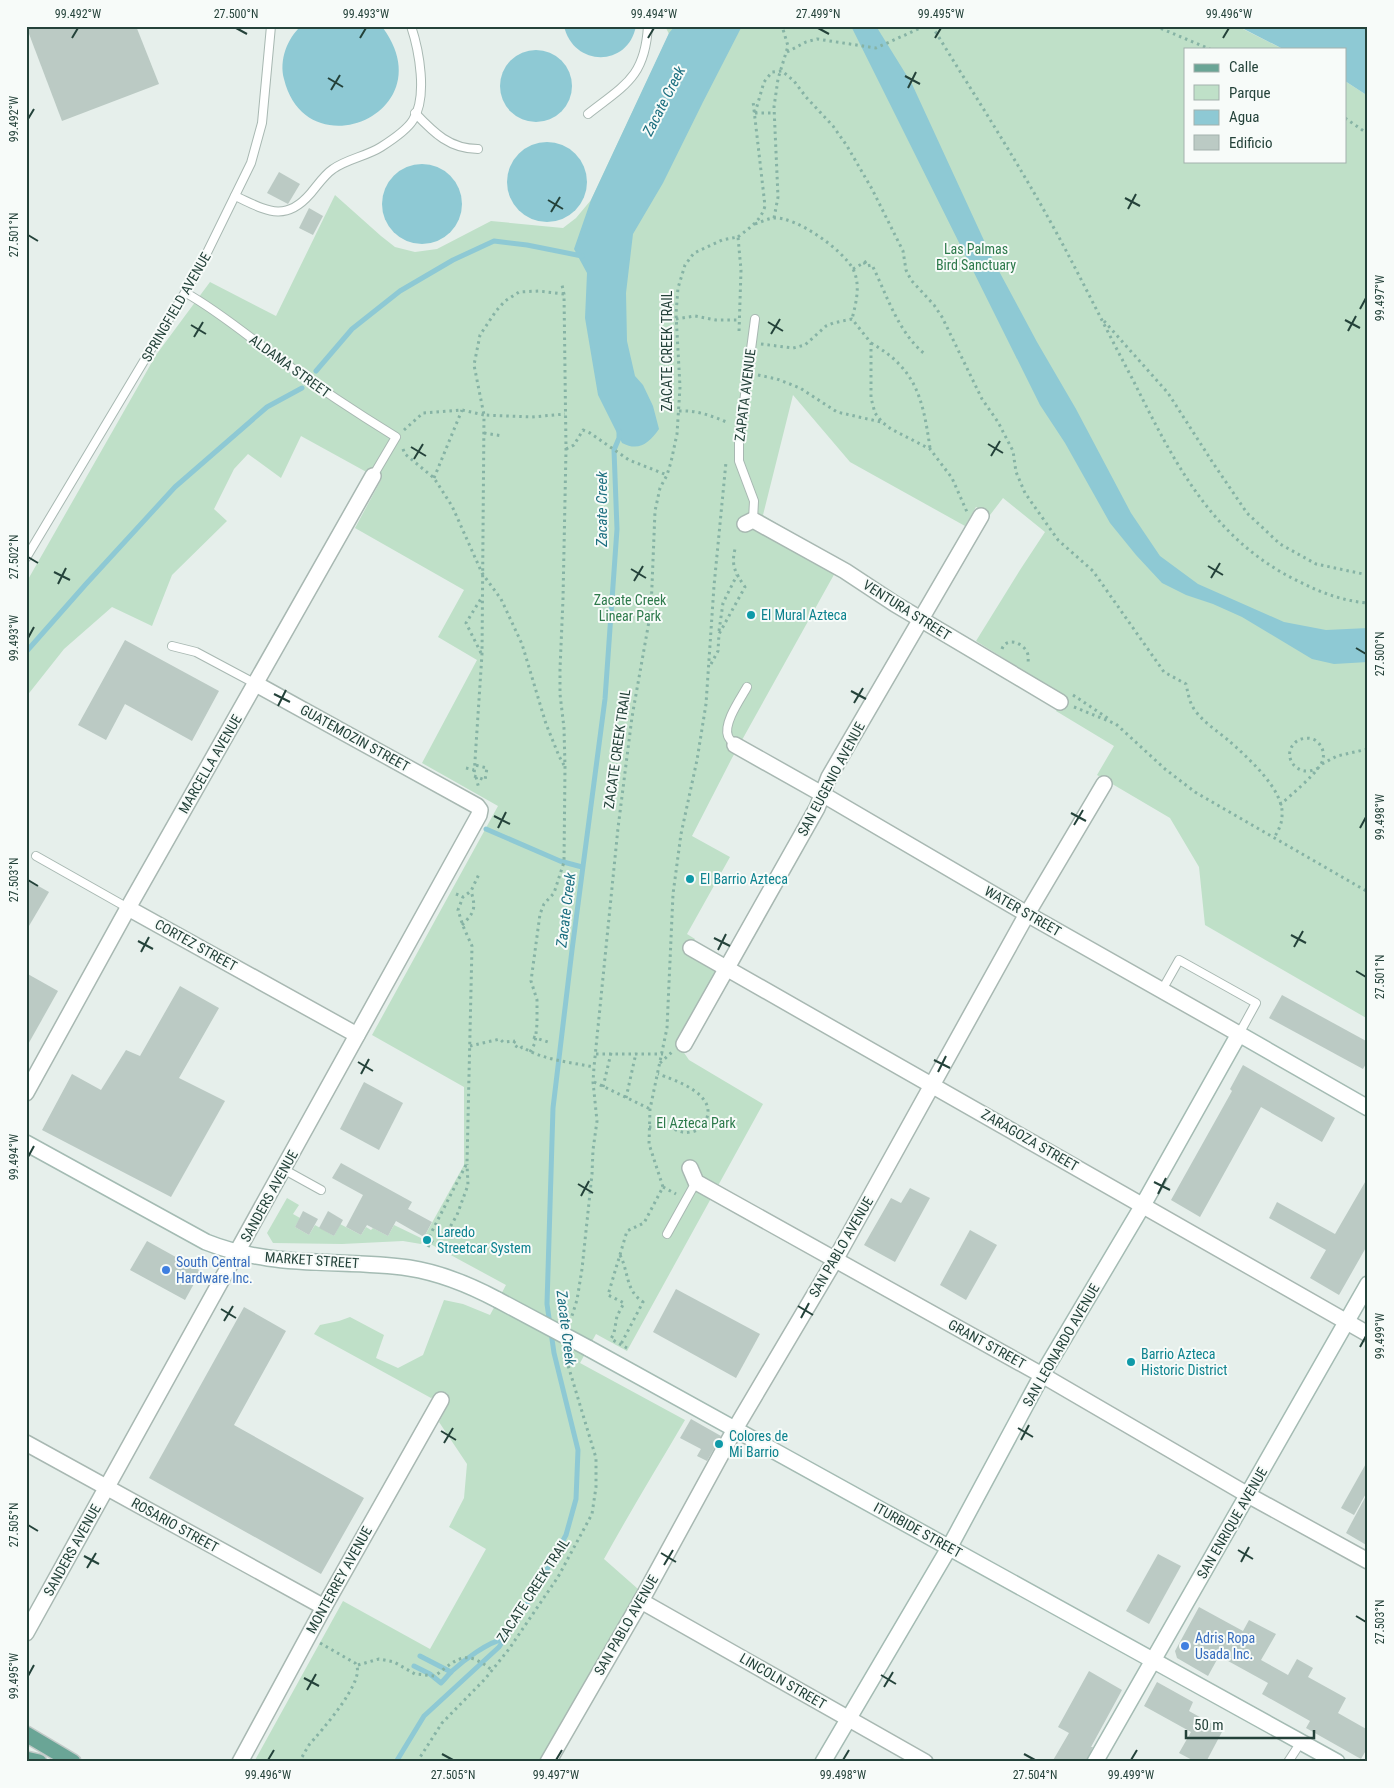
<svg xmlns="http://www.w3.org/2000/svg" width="1394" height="1788" font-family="'Roboto Condensed',sans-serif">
	<rect width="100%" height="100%" fill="#e6efeb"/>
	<path fill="#bfe0c8" d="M665,26H1237L1283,49H1185V161H1345V81L1368,96V1019L1205,925L1199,867L1170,818L1097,775L1114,746L1056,711L1064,696L976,641L1020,570L1045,532L1003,498L990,515L976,507L965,526L850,462L793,395L763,515L841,562L732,758L692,836L730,857L687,934L695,939L688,953L718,970L678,1044L689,1060L763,1104L627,1351L596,1334L580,1363L685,1420C658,1466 630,1512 604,1559L638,1589L539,1762H254L343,1601L430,1649L486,1549L449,1527L464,1498L467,1464L439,1422L448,1405L433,1397L431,1398L314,1334L320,1325L339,1321L350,1317L384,1335L376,1358L398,1368L423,1355L444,1300L463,1304L490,1315L506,1285L423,1240L421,1244L403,1241L342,1244L273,1243L267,1233L287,1198L299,1205L293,1214L300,1218L295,1227L309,1235L315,1225L334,1236L340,1224L361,1235L366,1227L371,1230L373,1228L388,1236L394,1225L423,1239L464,1165V1087L372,1035L498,806L422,763L477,660L438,637L464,590L355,528L381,480L301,436L281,478L248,454L234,469L214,509L227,521L172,575L152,626L112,607L64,649L26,697V583L156,355L210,282L276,316L335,195L381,236L395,247L415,252L437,249L491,221L563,228L576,218L591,200L669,34Z"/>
	<g fill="#8ec9d4">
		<path d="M301,26H380L383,28C445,113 306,171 284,79C279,60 287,39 301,26Z"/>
		<path d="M564,26H636C628,68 573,67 564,26Z"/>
		<path d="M675,26H742L703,102L663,183L633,234L626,293L627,341L635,376L643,385L653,406L659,429C649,443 639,452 622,443L598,395L585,318L587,273L574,249L591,200L669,33Z"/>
		<polygon points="851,26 876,26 912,84 993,260 1037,342 1076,409 1131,513 1160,556 1198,584 1284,622 1326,630 1368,628 1368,662 1334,664 1312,659 1242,617 1213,604 1186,595 1162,583 1136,555 1110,523 1065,443 1040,405"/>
		<polygon points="1238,26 1368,26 1368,96 1345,81 1345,49 1283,49"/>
		<circle cx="536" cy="86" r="36"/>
		<circle cx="547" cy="182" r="40"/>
		<circle cx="422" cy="204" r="40"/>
	</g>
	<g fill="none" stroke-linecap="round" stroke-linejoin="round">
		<g stroke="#8ec9d4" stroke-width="5">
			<polyline points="316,371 352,329 400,291 453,260 494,241 527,245 582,256"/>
			<polyline points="26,652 86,584 175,487 267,407 302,388"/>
			<polyline points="486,829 560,861 582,867"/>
			<polyline points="420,1656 451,1672"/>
			<path d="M414,1666L430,1674L441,1683C445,1679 448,1675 452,1671C464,1660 488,1642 504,1639"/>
			<polyline points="396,1762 424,1716 499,1647 532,1596 566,1535 576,1499 578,1450 554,1353 547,1304 553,1108 572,950 605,699 617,529 614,450 619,438 619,431"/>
		</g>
	</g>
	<g fill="#bbcac4">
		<polygon points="26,26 136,26 159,84 62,121"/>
		<polygon points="279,172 300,184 288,204 267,193"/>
		<polygon points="309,208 323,216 313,235 299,228"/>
		<polygon points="125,640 219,691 192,741 125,704 106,740 78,725"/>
		<polygon points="26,879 49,892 26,931"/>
		<polygon points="26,973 58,991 26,1048"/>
		<polygon points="180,986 219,1008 179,1078 225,1101 171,1197 42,1130 72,1074 101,1090 126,1050 140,1056"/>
		<polygon points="1282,995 1368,1042 1368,1060 1363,1069 1269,1018"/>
		<polygon points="1243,1065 1335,1118 1322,1142 1261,1107 1200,1217 1171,1200 1232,1091 1230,1089"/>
		<polygon points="364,1082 403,1103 379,1150 340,1129"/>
		<polygon points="341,1163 412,1202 408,1209 432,1222 424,1237 396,1221 388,1236 367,1225 361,1235 346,1227 363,1195 332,1178"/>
		<polygon points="1368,1177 1368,1244 1339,1295 1310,1278 1326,1250 1269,1218 1277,1202 1335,1234"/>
		<polygon points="910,1188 930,1198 895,1262 864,1245 891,1198 901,1203"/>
		<polygon points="303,1211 318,1219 309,1235 295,1227"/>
		<polygon points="328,1211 343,1220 334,1236 319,1228"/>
		<polygon points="970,1230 997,1245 966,1300 940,1285"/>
		<polygon points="147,1241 201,1271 185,1300 130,1270"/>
		<polygon points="676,1289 760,1334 736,1378 653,1332"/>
		<polygon points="244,1307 286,1331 234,1425 364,1498 321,1574 149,1478"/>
		<polygon points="691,1419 721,1436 707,1461 697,1456 701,1449 680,1438"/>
		<polygon points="1368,1460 1368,1490 1354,1515 1341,1508"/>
		<polygon points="1368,1492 1368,1546 1346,1533"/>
		<polygon points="1158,1554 1181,1566 1149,1624 1126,1611"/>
		<polygon points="1199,1607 1243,1631 1249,1620 1276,1634 1261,1660 1288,1675 1297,1659 1313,1668 1308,1677 1346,1698 1338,1713 1368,1730 1368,1747 1361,1759 1306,1728 1310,1721 1262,1694 1268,1683 1219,1656 1208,1676 1177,1658 1175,1651"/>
		<polygon points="1089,1671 1122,1690 1091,1747 1093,1747 1086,1762 1052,1762 1069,1733 1058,1727"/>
		<polygon points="1157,1682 1193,1702 1189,1711 1223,1730 1206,1762 1196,1762 1179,1753 1191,1732 1144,1706"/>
	</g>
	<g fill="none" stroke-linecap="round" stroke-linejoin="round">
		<g stroke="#a8b8b2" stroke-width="10">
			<g id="lane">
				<path d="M415,113C434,133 450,149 478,149"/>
				<path d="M588,114C625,85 645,77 648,26"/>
				<path d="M235,196C264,209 284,224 310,194C317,186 324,175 333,169C347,159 367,156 381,147C392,140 407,130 413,120C428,97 419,50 411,26"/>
				<path d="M186,293C220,312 250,338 282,361C319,388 357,413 396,437L373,476"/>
				<polyline points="753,520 754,501 739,461 739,440 755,319"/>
				<polyline points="26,558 199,269 251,163 262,123 271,26"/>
				<polyline points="172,646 196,652 256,684"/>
				<path d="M735,745C732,742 729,739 728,736C723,723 741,698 747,687"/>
				<polyline points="36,856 128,908"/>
				<polyline points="1162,990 1179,960 1256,1003 1239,1034"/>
				<polyline points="283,1169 321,1190"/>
				<polyline points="667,1234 696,1182"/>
				<polyline points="1288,1762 1301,1742"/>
			</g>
		</g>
		<g stroke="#a8b8b2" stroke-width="18">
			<g id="street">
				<polyline points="745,524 753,520 845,571 895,604 1060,702"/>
				<polyline points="735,745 822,794 1027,914 1239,1034"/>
				<polyline points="128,908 357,1035"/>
				<polyline points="691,948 1368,1334"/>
				<polyline points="684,1044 817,808 829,777 981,516"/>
				<polyline points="26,1093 128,908 373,476"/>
				<polyline points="690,1168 696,1182 1042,1375 1248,1495 1368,1561"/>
				<polyline points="26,1443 324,1607"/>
				<polyline points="641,1601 925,1762"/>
				<polyline points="26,1633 479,815 480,810 477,806 256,684"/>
				<polyline points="240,1762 324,1607 441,1400"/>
				<polyline points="548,1762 641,1601 735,1429 835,1260 1027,914 1104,784"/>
			</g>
		</g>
		<g stroke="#a4bbb3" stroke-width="18">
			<g id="secondary">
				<path d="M26,1143L206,1242C226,1250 247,1255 268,1258C315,1265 362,1261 409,1268C441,1273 470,1285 498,1300"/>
				<polyline points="588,1348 1337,1762"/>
				<polyline points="823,1762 949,1548 1042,1375 1143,1205 1239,1034 1368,1108"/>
				<polyline points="1095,1762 1368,1284"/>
			</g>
		</g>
		<g stroke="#c2cac8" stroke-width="18">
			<g id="primary">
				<polyline points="26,1734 73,1762"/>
				<polyline points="26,1759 39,1762"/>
			</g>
		</g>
		<g stroke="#86b3a5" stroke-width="3" stroke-dasharray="2.5 4" stroke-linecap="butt">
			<path d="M932,26C976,98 1022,168 1062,243C1086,288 1109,335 1133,380C1174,462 1213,541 1300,582C1322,593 1343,601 1368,603"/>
			<polyline points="1155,26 1210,49"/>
			<polyline points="787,52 806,42 817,39 876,48 925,26"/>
			<path d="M755,113L764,82L772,72L782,71L794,81L806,97L833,126L847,146L872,189L903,251L906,270L911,280L934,305L942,317L982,399L998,422L1013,451L1016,472L1025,493L1058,540L1093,571L1164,672L1186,684C1188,693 1189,701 1194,709C1203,722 1216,730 1228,740C1246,756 1285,790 1282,816C1282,824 1278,831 1274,838"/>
			<polyline points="755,113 774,113"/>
			<polyline points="1345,118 1368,134"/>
			<polyline points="774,218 778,197 774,107 778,79 788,46 782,26"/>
			<path d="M755,224C761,222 767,219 773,218C796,216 843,250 853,269C861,285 856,303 852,319"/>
			<path d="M738,237C749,228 761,221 765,206L753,101"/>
			<path d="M864,262L866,266L872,265C887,295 898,333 926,355"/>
			<polyline points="853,269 867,261"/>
			<polyline points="564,294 539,291 519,292 505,301 496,311 480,335 474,365 484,415 532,417 565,414"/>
			<polyline points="676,319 695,316 716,320 740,320"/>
			<polyline points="1104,321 1168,393 1213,463 1247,513 1280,544 1316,564 1368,575"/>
			<path d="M871,343C917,369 923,400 930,448"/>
			<polyline points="761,344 793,348 805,345 826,326 833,323 852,319 871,343 871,398 875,413 882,422 891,429 930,449 952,478 967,512"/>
			<polyline points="758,375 777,379 800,388 837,412 881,422"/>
			<path d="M679,411C697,410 712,416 729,423"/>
			<polyline points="404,430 423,413 462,410 484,415 482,654 474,776 485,780 487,768 475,765"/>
			<polyline points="484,433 503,436"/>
			<polyline points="403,449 405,454 434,478 452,506 482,573 501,599 522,644 546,724 559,756 565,767"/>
			<polyline points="566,449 574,445 583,430 590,433 629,460 667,475"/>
			<polyline points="434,478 462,410"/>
			<polyline points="719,631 723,603 737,575"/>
			<path d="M1002,649C1006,637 1022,642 1027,652C1029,656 1028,661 1028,665"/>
			<polyline points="481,653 466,623 482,597"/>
			<path d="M711,664L718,651L719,634L745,587C735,572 731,566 735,549"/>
			<polyline points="1073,695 1109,719"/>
			<polyline points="1074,707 1116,724 1165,769 1195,792 1368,892"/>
			<polyline points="1322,764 1337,756 1368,749"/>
			<polyline points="466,768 474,770"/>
			<polyline points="476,777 479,789"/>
			<path d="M1280,805C1292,794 1313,777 1321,764C1326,756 1323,745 1315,740C1309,737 1302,738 1297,741C1279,754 1297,780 1318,768"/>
			<polyline points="456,894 463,897"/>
			<path d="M462,925C475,912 476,908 471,891"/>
			<polyline points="533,1037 548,1042"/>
			<path d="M515,1041L513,1044L520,1049L522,1047C543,1060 569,1062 594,1067"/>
			<polyline points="470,1046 500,1039 503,1042 515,1041"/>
			<polyline points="530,1052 535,1043 537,1024 537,1000 531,981 540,914 544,904 554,893 564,862 565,767 564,728 560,694 560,669 563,599 566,449 564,294 562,285"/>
			<polyline points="596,1054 663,1054"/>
			<polyline points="660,1063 672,1052"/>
			<polyline points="594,1082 650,1109"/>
			<polyline points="603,1087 611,1053"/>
			<polyline points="626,1098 636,1053"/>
			<path d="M649,1127C655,1127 662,1126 668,1127C676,1129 681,1134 690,1132C696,1132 702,1127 705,1122C720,1095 675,1080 658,1074"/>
			<polyline points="663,1187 676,1194"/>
			<polyline points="431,1241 439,1246 457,1215 468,1185 467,1164"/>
			<polyline points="428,1247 431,1241 428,1239 467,1163 472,946 463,926 458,910 463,897 471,891 479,874"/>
			<path d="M620,1255C629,1272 625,1290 643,1302L620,1346"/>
			<polyline points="570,1322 577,1300 582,1269 592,1174 593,1150 597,1121 593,1082 594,1067 618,828 632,717 651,610 655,511 660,488 667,475 671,462 677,434 680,387 676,314 678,288 685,265 694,253 722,240 738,237 741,270 739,332"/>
			<polyline points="627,1348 611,1339 614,1333 617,1316 624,1303 608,1295 627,1231 644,1223 663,1187 649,1144 650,1109 667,1028 673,894 681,834 697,760 706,704 714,586 726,462"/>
			<path d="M358,1665L379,1659L394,1662L415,1674L435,1676C459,1657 466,1649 493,1671"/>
			<path d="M298,1762C303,1757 305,1751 309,1745C320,1732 369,1678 355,1663L320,1643"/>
			<polyline points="417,1762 442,1723 485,1679 509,1649 558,1577 592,1514 596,1487 596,1458 564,1352"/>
		</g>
		<use href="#lane" stroke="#fff" stroke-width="8"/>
		<use href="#street" stroke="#fff" stroke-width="15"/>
		<use href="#secondary" stroke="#fff" stroke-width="15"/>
		<use href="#primary" stroke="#6aa596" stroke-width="15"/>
		<g stroke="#a4bbb3" stroke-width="18" stroke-linecap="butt">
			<polyline id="secondary-bridge" points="498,1300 588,1348"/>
		</g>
		<use href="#secondary-bridge" stroke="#fff" stroke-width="15"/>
	</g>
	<path fill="none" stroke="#24423a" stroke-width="2" d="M236,28L247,34M818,28L829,34M72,38L78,28M360,38L366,28M648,38L654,28M935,38L941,28M1223,38L1229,28M905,76L920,84M328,78L343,87M908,88L916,72M331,90L340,75M28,119L34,109M1125,198L1140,206M548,200L563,209M1128,209L1136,194M551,212L560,197M28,235L38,241M1360,309L1366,298M1345,320L1360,328M768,322L783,331M191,325L206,334M1348,331L1356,316M771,334L780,319M194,337L203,322M988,444L1003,453M411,447L426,456M991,456L1000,441M414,459L423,444M28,557L38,563M1208,566L1223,575M631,569L646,578M54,572L70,580M1211,578L1220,563M634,581L643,566M58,584L66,568M28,638L34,627M1356,648L1366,654M851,691L866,699M274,694L290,702M854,703L863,688M278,706L286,690M1071,813L1086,821M494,816L510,824M1074,825L1083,810M498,828L506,812M1360,828L1366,817M28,880L38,886M1291,935L1306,943M714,938L730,946M138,941L153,949M1294,947L1303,931M718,950L726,934M141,952L149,937M1356,971L1366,977M934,1060L950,1068M358,1062L373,1071M938,1072L946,1056M361,1074L369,1059M28,1157L34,1146M1154,1182L1170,1190M578,1184L593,1193M1158,1194L1166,1178M581,1196L589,1181M798,1306L813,1315M221,1309L236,1318M801,1318L809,1303M224,1321L233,1306M1360,1347L1366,1336M1018,1428L1033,1437M441,1431L456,1440M1021,1440L1029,1425M444,1443L453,1428M28,1525L38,1531M1238,1550L1253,1559M661,1553L676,1562M84,1556L99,1564M1241,1562L1249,1547M664,1565L673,1550M87,1568L96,1553M1356,1616L1366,1622M881,1675L896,1684M28,1676L34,1665M304,1678L319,1686M884,1687L893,1672M307,1690L316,1674M442,1754L453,1760M1024,1754L1035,1760M268,1760L274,1750M556,1760L562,1750M843,1760L849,1750M1131,1760L1137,1750"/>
	<g fill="#0f9aa8" stroke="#f7fbf9" stroke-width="2">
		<circle cx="751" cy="615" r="5"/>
		<circle cx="690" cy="879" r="5"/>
		<circle cx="427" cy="1240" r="5"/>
		<circle cx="1131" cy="1362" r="5"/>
		<circle cx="719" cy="1444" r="5"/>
	</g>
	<g fill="#3f7fe0" stroke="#f7fbf9" stroke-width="2">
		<circle cx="166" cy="1270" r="5"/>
		<circle cx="1185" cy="1646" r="5"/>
	</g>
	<g text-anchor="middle" stroke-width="4" stroke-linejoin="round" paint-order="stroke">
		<g font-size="14" fill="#2d7a4b" stroke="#f7fbf9">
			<text x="976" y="254">Las Palmas<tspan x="976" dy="16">Bird Sanctuary</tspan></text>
			<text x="630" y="605">Zacate Creek<tspan x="630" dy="16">Linear Park</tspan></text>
			<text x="696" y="1128">El Azteca Park</text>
		</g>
		<g font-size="14" fill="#24423a" stroke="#f7fbf9">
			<text transform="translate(176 307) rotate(-60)" y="5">SPRINGFIELD AVENUE</text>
			<text transform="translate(667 351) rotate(-90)" y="5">ZACATE CREEK TRAIL</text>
			<text transform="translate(290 366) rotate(36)" y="5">ALDAMA STREET</text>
			<text transform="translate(745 395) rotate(-83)" y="5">ZAPATA AVENUE</text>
			<text transform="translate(907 610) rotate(32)" y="5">VENTURA STREET</text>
			<text transform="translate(355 738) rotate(29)" y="5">GUATEMOZIN STREET</text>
			<text transform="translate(617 749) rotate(-82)" y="5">ZACATE CREEK TRAIL</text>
			<text transform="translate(210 764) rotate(-60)" y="5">MARCELLA AVENUE</text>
			<text transform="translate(831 779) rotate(-62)" y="5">SAN EUGENIO AVENUE</text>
			<text transform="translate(1023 911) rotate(30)" y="5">WATER STREET</text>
			<text transform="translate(196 945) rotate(29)" y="5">CORTEZ STREET</text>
			<text transform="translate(1030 1140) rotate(30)" y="5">ZARAGOZA STREET</text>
			<text transform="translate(269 1196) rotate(-61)" y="5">SANDERS AVENUE</text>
			<text transform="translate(841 1247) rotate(-60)" y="5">SAN PABLO AVENUE</text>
			<text transform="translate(312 1260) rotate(4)" y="5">MARKET STREET</text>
			<text transform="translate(987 1344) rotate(29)" y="5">GRANT STREET</text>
			<text transform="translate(1061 1345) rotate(-60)" y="5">SAN LEONARDO AVENUE</text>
			<text transform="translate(1232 1523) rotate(-60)" y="5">SAN ENRIQUE AVENUE</text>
			<text transform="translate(175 1525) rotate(29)" y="5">ROSARIO STREET</text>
			<text transform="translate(918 1530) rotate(29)" y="5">ITURBIDE STREET</text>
			<text transform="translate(72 1550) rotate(-61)" y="5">SANDERS AVENUE</text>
			<text transform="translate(339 1580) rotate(-61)" y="5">MONTERREY AVENUE</text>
			<text transform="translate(533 1590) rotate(-57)" y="5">ZACATE CREEK TRAIL</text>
			<text transform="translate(626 1625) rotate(-60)" y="5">SAN PABLO AVENUE</text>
			<text transform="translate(783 1681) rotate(30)" y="5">LINCOLN STREET</text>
		</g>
		<g font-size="14" fill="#0d838f" stroke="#f7fbf9" text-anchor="start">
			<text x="761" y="620">El Mural Azteca</text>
			<text x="700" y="884">El Barrio Azteca</text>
			<text x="437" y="1237">Laredo<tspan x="437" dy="16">Streetcar System</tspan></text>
			<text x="1141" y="1359">Barrio Azteca<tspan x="1141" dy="16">Historic District</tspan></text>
			<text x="729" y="1441">Colores de<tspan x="729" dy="16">Mi Barrio</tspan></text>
		</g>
		<g font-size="14" fill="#366cbe" stroke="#f7fbf9" text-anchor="start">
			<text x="176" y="1267">South Central<tspan x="176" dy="16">Hardware Inc.</tspan></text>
			<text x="1195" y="1643">Adris Ropa<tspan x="1195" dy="16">Usada Inc.</tspan></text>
		</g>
		<g font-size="15" font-style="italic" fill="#1c6f80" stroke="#f7fbf9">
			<text transform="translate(664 101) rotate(-63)" y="5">Zacate Creek</text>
			<text transform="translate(602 509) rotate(-90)" y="5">Zacate Creek</text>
			<text transform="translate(566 910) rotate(-83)" y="5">Zacate Creek</text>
			<text transform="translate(566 1328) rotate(83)" y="5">Zacate Creek</text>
		</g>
	</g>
	<rect width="1394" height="1788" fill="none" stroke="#f7fbf9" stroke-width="55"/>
	<rect x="1184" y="48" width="162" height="115" fill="#f7fbf9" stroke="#a3b1ad"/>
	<rect x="1194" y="64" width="25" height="8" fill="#6aa596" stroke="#a3b1ad"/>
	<text x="1229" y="72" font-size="15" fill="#24423a">Calle</text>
	<rect x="1194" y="85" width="25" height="15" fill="#bfe0c8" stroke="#a3b1ad"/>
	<text x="1229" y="98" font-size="15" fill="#24423a">Parque</text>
	<rect x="1194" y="110" width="25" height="15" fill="#8ec9d4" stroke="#a3b1ad"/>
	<text x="1229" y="122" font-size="15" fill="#24423a">Agua</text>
	<rect x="1194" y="135" width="25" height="15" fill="#bbcac4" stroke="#a3b1ad"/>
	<text x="1229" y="148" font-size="15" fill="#24423a">Edificio</text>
	<path d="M1186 1730v8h128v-8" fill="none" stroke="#24423a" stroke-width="2.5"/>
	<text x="1194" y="1730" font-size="15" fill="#24423a" stroke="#f7fbf9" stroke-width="4" paint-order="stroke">50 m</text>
	<rect x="28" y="28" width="1338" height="1732" fill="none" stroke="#24423a" stroke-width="2"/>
	<g font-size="12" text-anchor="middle" fill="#24423a">
		<text x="78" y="18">99.492°W</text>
		<text x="236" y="18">27.500°N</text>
		<text x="366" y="18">99.493°W</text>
		<text x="654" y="18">99.494°W</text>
		<text x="818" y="18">27.499°N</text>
		<text x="941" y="18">99.495°W</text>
		<text x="1229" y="18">99.496°W</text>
		<text transform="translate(14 119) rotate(-90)" y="4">99.492°W</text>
		<text transform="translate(14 235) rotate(-90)" y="4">27.501°N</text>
		<text transform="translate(1380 298) rotate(-90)" y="4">99.497°W</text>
		<text transform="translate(14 557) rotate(-90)" y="4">27.502°N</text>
		<text transform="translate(14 638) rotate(-90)" y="4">99.493°W</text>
		<text transform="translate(1380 654) rotate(-90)" y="4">27.500°N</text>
		<text transform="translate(1380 817) rotate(-90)" y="4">99.498°W</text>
		<text transform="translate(14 880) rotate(-90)" y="4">27.503°N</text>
		<text transform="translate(1380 977) rotate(-90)" y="4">27.501°N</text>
		<text transform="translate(14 1157) rotate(-90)" y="4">99.494°W</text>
		<text transform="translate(1380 1336) rotate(-90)" y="4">99.499°W</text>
		<text transform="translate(14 1525) rotate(-90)" y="4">27.505°N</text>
		<text transform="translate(1380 1622) rotate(-90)" y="4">27.503°N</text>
		<text transform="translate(14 1676) rotate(-90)" y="4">99.495°W</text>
		<text x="268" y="1779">99.496°W</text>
		<text x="453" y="1779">27.505°N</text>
		<text x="556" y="1779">99.497°W</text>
		<text x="843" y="1779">99.498°W</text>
		<text x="1035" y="1779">27.504°N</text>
		<text x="1131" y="1779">99.499°W</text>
	</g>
</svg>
